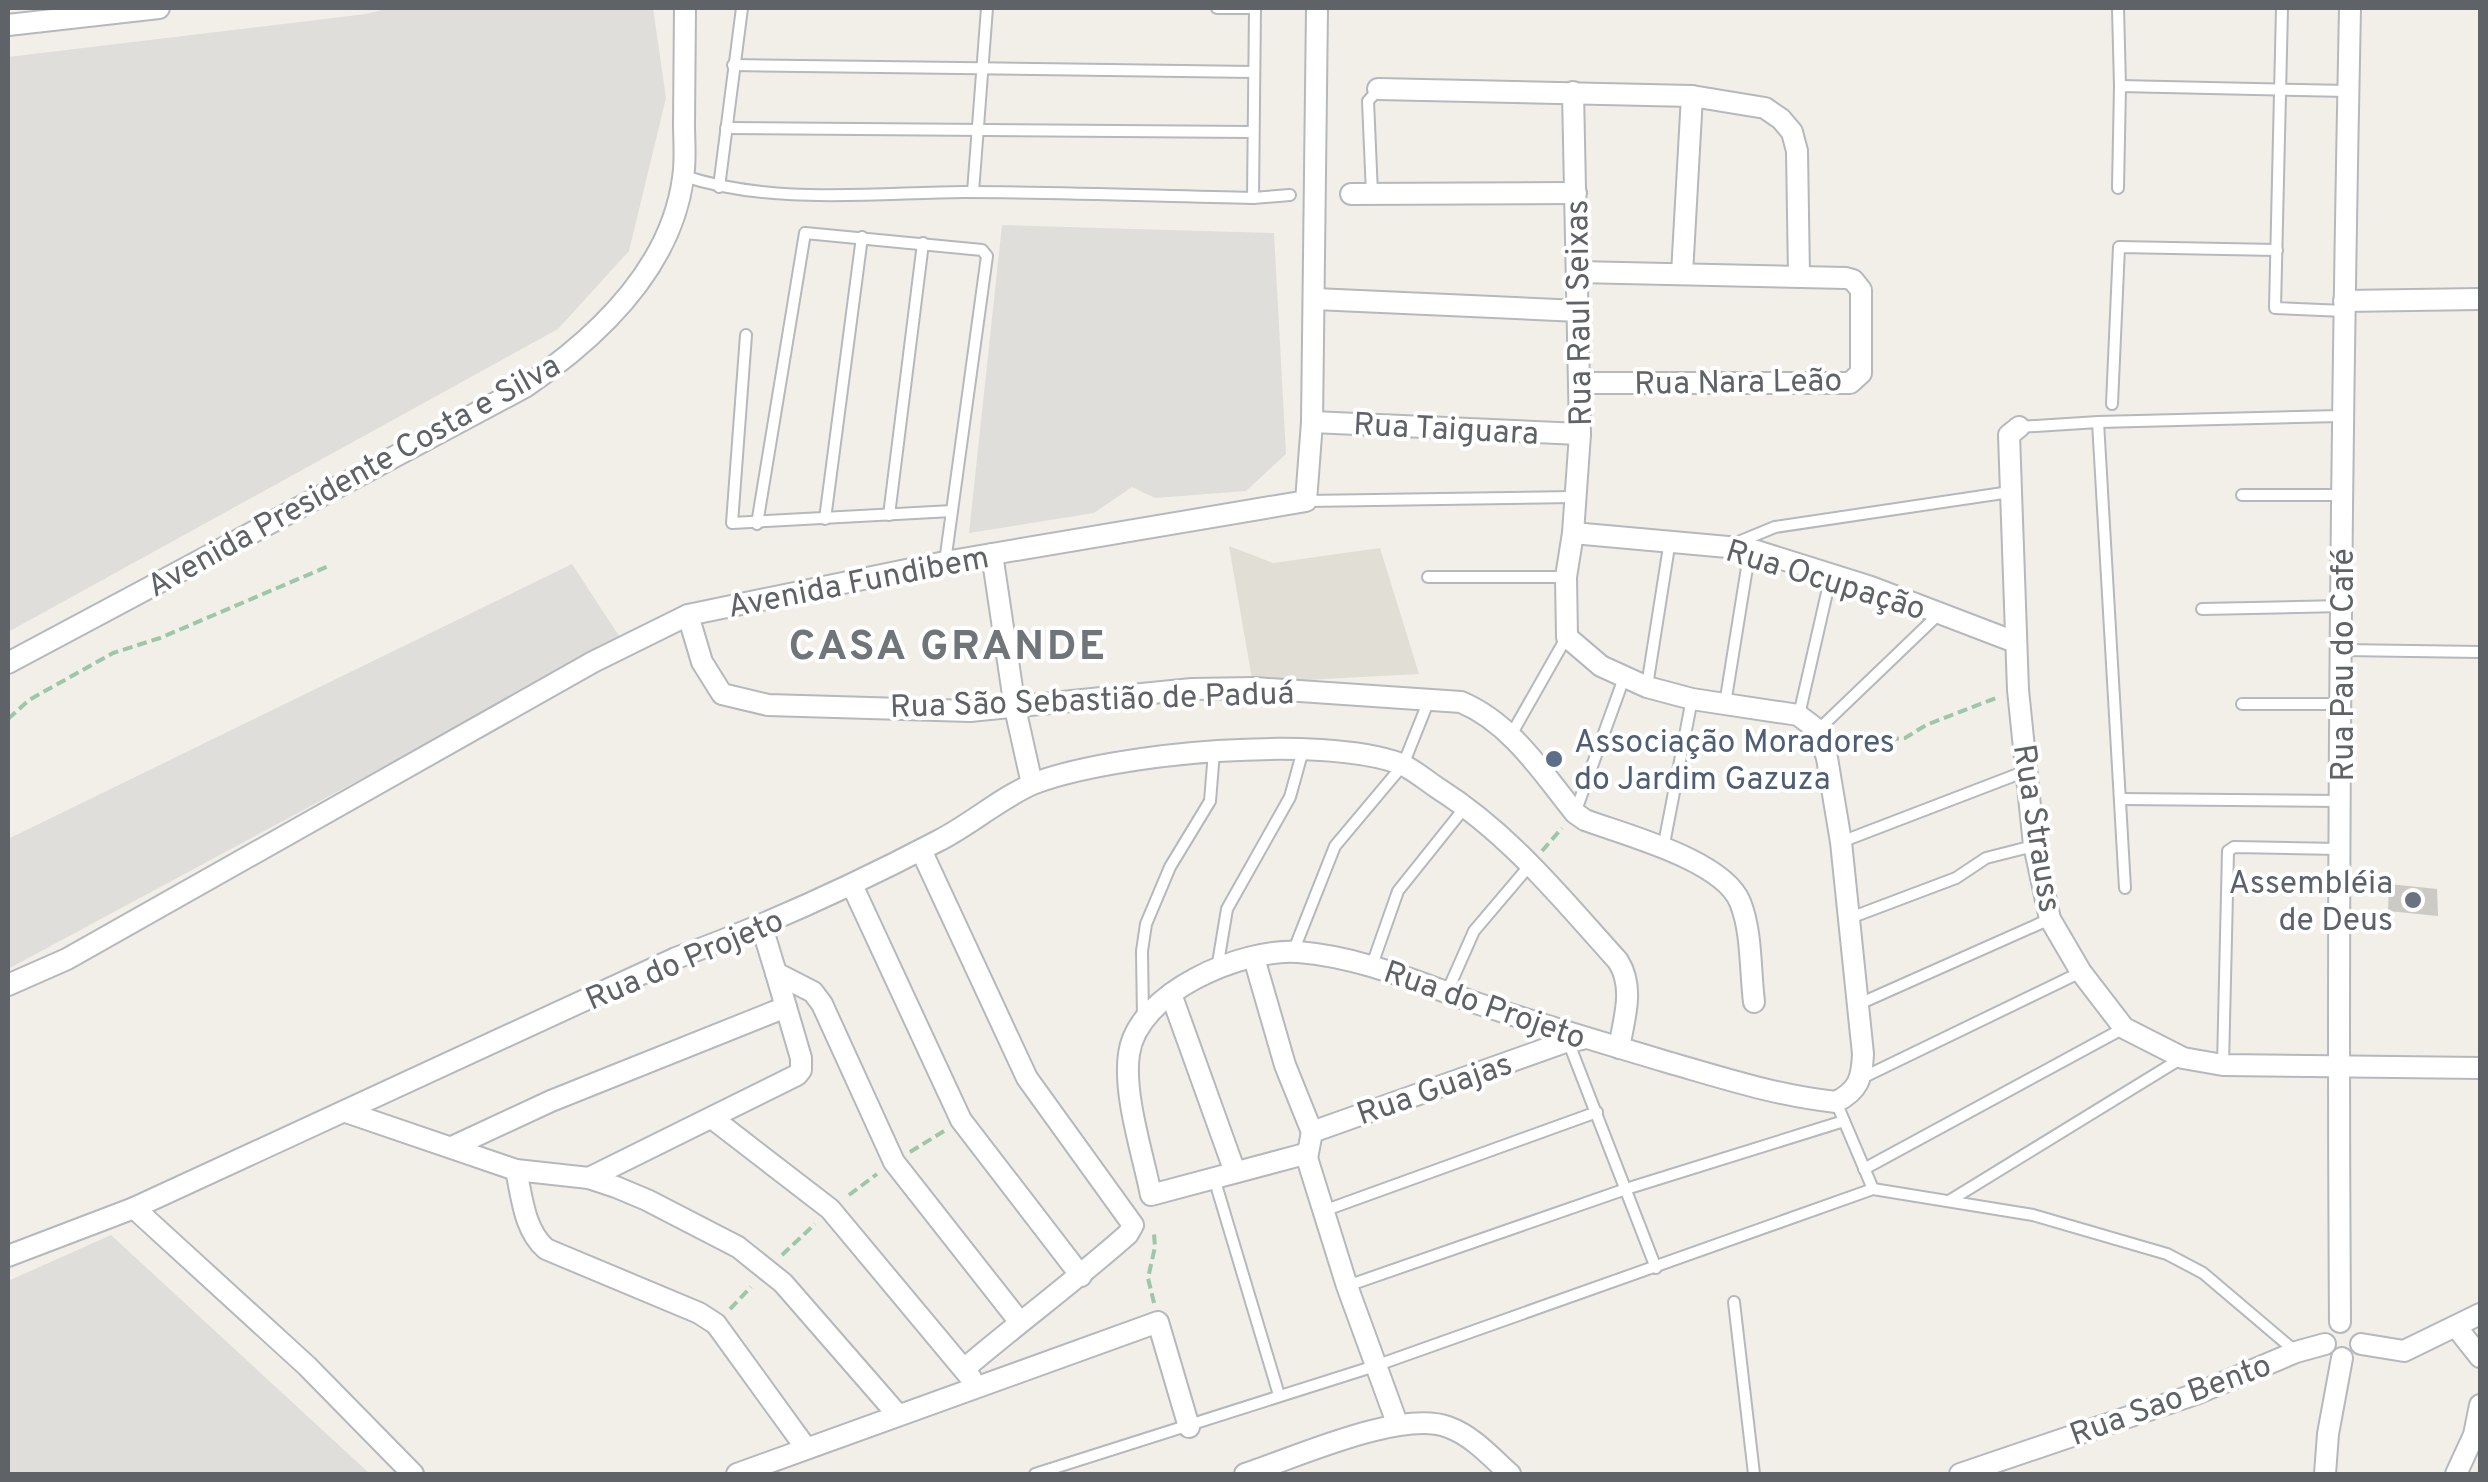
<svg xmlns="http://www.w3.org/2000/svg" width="2488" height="1482" font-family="Overpass,sans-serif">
	<rect width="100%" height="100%" fill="#f1efe8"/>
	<g fill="#e0deda">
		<polygon points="390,8 653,8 666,98 629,251 558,329 8,632 8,57 366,14"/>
		<polygon points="1002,225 1274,233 1286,454 1246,491 1155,498 1132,487 1094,513 969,533"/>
		<polygon points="572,564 621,639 8,969 8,839"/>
		<polygon points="111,1235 369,1473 8,1474 8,1281"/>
	</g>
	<polygon fill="#e1ded6" points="1229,546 1273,563 1380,548 1419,674 1305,680 1252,679"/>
	<polygon fill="#cccac5" points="2389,884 2437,889 2438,916 2388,911"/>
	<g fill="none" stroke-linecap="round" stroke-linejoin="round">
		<g stroke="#b5b8bc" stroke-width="14">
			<g id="service">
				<polyline points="1217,8 1255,8"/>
				<polyline points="2118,8 2120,86"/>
				<polyline points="2282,8 2275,308 2344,311"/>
				<polyline points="733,65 1254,72"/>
				<polyline points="726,128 1252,132"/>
				<path d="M684,176C772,205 871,193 964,192C1060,192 1156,196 1253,198L1290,195"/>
				<polyline points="719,187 742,8"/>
				<polyline points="2118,188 2120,86 2348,91"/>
				<polyline points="973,192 987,8"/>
				<polyline points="1372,194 1368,101 1378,90"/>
				<polyline points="1253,198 1255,8"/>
				<polyline points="746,335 732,523 952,511"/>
				<polyline points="2112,404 2119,247 2277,250"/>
				<polyline points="2098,422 2125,888"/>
				<polyline points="2019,427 2098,422 2341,416"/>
				<polyline points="2242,495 2341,495"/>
				<polyline points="1306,501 1575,497"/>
				<polyline points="889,515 923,243"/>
				<polyline points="825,519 862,237"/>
				<polyline points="757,524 805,233 982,250 987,256 945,562"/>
				<polyline points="1736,543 1775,527 2010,492"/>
				<polyline points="1428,577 1566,577"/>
				<polyline points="2202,609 2342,606"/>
				<polyline points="2343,650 2480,652"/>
				<polyline points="1647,686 1670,540"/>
				<polyline points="1725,704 1750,549"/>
				<polyline points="2242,704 2342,704"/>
				<polyline points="1799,715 1831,575"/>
				<polyline points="1818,730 1939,614"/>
				<polyline points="1511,735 1566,638"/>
				<polyline points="2120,799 2341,801"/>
				<polyline points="1575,813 1624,678"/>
				<polyline points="1841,842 2026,771"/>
				<polyline points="1663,849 1692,699"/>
				<polyline points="1850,918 1956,878 1986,858 2033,846"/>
				<polyline points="1293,952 1335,846 1403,765 1429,700"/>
				<polyline points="1372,965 1398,891 1466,806"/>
				<polyline points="1217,969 1227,909 1290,797 1303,750"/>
				<polyline points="1447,992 1474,931 1530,865"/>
				<polyline points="1859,1004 2050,919"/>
				<polyline points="1143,1018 1142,951 1146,924 1170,867 1210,801 1214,752"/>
				<polyline points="1568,1041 1656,1268"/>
				<polyline points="2223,1065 2228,851 2234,847 2340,849"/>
				<polyline points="1862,1078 2081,972"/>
				<polyline points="1836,1102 1873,1189"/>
				<polyline points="1864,1169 2124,1028"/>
				<polyline points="1214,1178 1279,1395"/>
				<polyline points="1949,1201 2182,1058"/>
				<polyline points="1326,1210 1597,1112"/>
				<polyline points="1347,1286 1626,1189 1844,1121"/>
				<polyline points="1734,1302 1754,1474"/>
				<polyline points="1035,1474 1375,1366 1873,1189 2033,1215 2167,1254 2203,1273 2295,1351"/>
			</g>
		</g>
		<g stroke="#b5b8bc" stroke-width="24">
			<g id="minor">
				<polyline points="8,25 159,8"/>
				<polyline points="1378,89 1692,96 1765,108 1781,119 1792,132 1797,151 1799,276"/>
				<polyline points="1351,194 1576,193"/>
				<polyline points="1577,272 1846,278 1853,280 1861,290 1861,373 1850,383 1579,383"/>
				<polyline points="1682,274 1692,96"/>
				<polyline points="1315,299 1579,311"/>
				<polyline points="2344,301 2480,299"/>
				<polyline points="1312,422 1580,434"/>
				<polyline points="2019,427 2009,435 2018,690 2034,845 2050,919 2081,972 2124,1028 2183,1058 2223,1065 2480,1068"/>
				<polyline points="1573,533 1750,549 1871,587 2015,642"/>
				<polyline points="992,554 1015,708 1032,784"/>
				<path d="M688,615L702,662L722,694L768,705L970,711L1192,689L1255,688L1461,702C1511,723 1542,772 1575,813L1585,820C1625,835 1723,860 1740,902C1752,931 1750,970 1754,1002"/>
				<path d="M8,663L525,387C597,338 671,268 683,178C686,160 684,141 684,123C684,85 685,46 685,8"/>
				<path d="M921,850L1027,1078L1133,1225L1128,1234C1075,1281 1018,1323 964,1369"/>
				<polyline points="852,885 961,1120 1081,1276"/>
				<polyline points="762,927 776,973 813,992 822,1004 894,1162 1019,1321"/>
				<polyline points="1254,958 1285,1065 1312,1132"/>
				<polyline points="8,985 67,959 593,662 688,615 945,562 1306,501 1312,422 1317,8"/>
				<polyline points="1171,994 1235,1172"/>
				<polyline points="346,1112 516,1170 589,1178 616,1187 647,1200 738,1247 783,1283 898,1415"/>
				<polyline points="712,1118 830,1209 971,1378"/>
				<polyline points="452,1147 551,1101 786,1007"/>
				<polyline points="1307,1158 1312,1132 1568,1041 1582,1039"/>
				<path d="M516,1170C522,1197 524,1230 546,1249L699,1313L716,1324L806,1448"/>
				<polyline points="589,1178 797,1075 801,1070 801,1058 776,973"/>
				<polyline points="134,1208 307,1366 413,1474"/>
				<path d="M8,1256L134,1208L676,958C767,925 852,886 938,841C970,825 1003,796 1035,783C1116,753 1320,734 1401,764C1414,770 1427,781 1439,789C1510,834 1562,899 1618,961C1635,988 1624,1018 1619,1048"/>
				<path d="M2340,1322C2337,884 2341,445 2350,8"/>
				<polyline points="2457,1328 2480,1357"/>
				<polyline points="2361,1344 2404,1351 2480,1314"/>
				<path d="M1397,1423L1347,1286L1307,1158L1301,1155L1151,1195C1143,1154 1123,1095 1129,1054C1137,992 1243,948 1298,952C1362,957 1419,983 1479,1004C1542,1025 1604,1043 1667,1062C1723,1078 1778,1096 1836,1102C1859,1090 1862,1078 1863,1054L1841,842L1827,758L1818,730L1798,715L1692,699L1647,687L1601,666L1567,637L1566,577L1573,533L1580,434L1573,92"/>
				<polyline points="737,1474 1158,1322 1189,1427"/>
				<path d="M1245,1474C1294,1458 1401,1409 1448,1427C1473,1436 1491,1457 1510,1474"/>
				<polyline points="1960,1474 2196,1394 2296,1352 2325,1344"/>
				<polyline points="2325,1474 2328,1434 2342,1358"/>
				<polyline points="2456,1474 2474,1435 2480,1405"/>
			</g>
		</g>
		<g stroke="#9cc7a9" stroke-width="4" stroke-dasharray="10 5" stroke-linecap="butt">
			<polyline points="8,719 29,700 113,653 160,638 331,565"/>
			<polyline points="1846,752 1880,740 1905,738 1926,725 1996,698"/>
			<polyline points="1542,851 1562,828"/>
			<polyline points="910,1152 944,1131"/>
			<polyline points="849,1195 877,1174"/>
			<polyline points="782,1255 815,1224"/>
			<polyline points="1154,1303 1148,1278 1155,1247 1154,1234"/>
			<polyline points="730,1309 751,1287"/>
		</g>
		<use href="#service" stroke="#fff" stroke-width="10"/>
		<use href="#minor" stroke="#fff" stroke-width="20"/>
	</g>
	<circle fill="#5c6f8a" stroke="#fff" stroke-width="4" cx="1554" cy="759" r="10"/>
	<circle fill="#6b7280" stroke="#fff" stroke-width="4" cx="2413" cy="900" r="10"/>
	<g text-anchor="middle" stroke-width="8" stroke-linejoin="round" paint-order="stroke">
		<g font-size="32" fill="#5f6368" stroke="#fff">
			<text transform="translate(1578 313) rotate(-91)" y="11">Rua Raul Seixas</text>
			<text transform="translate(1738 381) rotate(-1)" y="11">Rua Nara Leão</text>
			<text transform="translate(1446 428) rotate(3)" y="11">Rua Taiguara</text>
			<text transform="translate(353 475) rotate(-29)" y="11">Avenida Presidente Costa e Silva</text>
			<text transform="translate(1826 579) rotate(17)" y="11">Rua Ocupação</text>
			<text transform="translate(858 581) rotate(-11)" y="11">Avenida Fundibem</text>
			<text transform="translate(2342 665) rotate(-90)" y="11">Rua Pau do Café</text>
			<text transform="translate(1092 699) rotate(-2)" y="11">Rua São Sebastião de Paduá</text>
			<text transform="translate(2038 828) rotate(81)" y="11">Rua Strauss</text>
			<text transform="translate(684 959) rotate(-23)" y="11">Rua do Projeto</text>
			<text transform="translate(1485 1004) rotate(19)" y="11">Rua do Projeto</text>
			<text transform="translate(1434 1088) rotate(-19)" y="11">Rua Guajas</text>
			<text transform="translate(2170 1399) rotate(-20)" y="11">Rua Sao Bento</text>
		</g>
		<g font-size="32" fill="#4e5e75" stroke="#fff" text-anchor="start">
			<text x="1574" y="752">Associação Moradores<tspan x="1574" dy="37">do Jardim Gazuza</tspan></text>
		</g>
		<g font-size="32" fill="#5b616d" stroke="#fff" text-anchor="end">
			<text x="2393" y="893">Assembléia<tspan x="2393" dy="37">de Deus</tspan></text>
		</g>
		<g font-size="42" font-weight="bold" letter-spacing="2.5" fill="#70757a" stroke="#fff">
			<text x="948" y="659">CASA GRANDE</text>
		</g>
	</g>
	<rect width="2488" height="1482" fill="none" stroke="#5f6368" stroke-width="20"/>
</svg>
